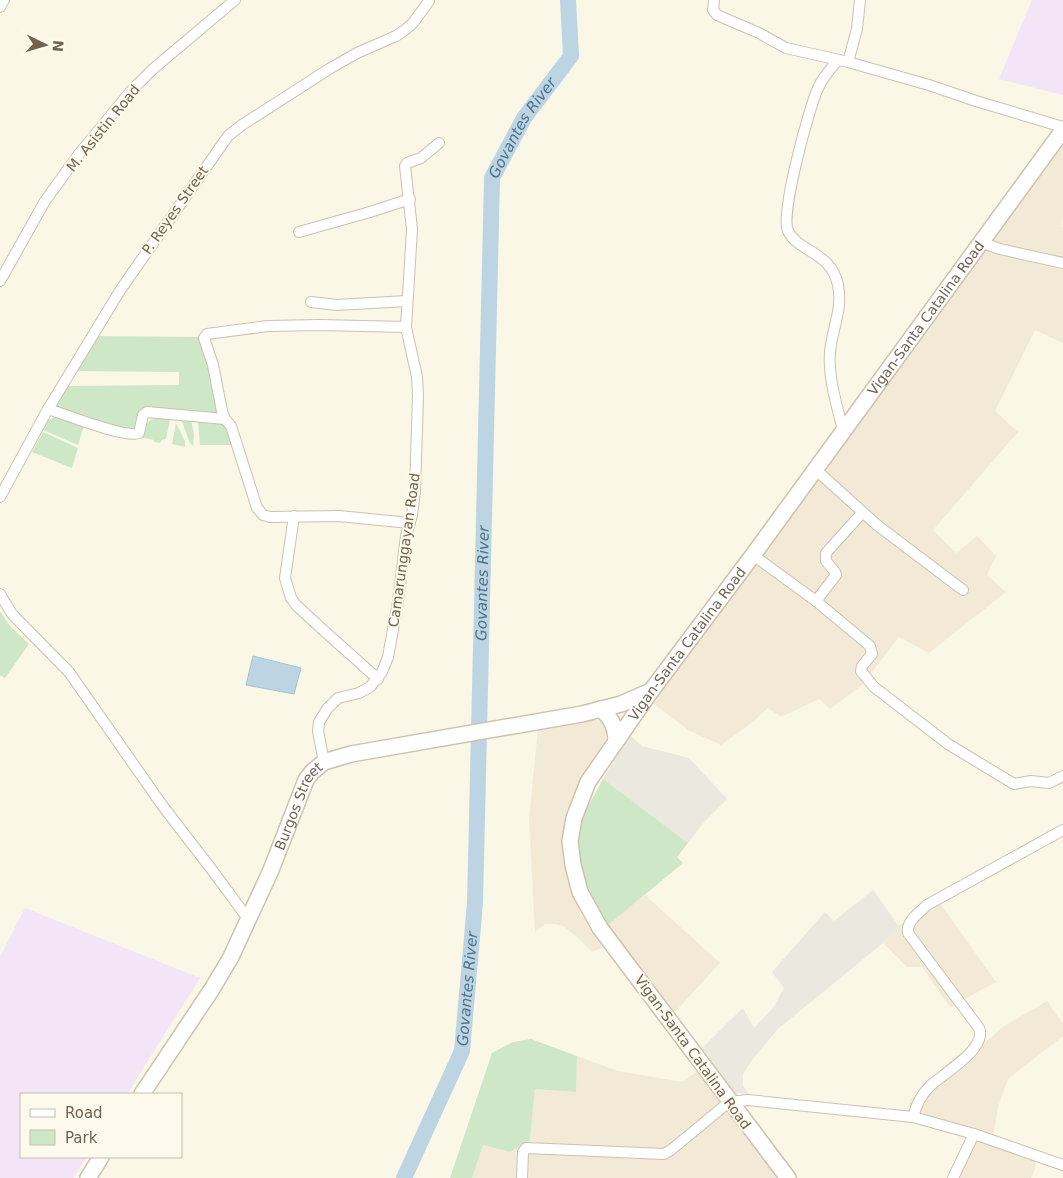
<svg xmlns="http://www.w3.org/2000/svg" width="1063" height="1178" font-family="'DejaVu Sans',sans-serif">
	<rect width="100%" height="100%" fill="#faf7e7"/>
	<g fill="#f2ead6">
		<polygon points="1063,145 1063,215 1061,226 1063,227 1063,343 1035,330 995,411 1018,432 933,530 956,553 977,536 996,556 987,575 1006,592 929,653 899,637 862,685 830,709 819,699 781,717 768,708 753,722 721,745 688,730 653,703 968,271"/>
		<polygon points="583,717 596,720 602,723 606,732 605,742 585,775 566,811 562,854 568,882 580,913 602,948 592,952 575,935 563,926 555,924 545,924 535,932 529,820 538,728"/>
		<polygon points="645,895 720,963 674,1013 635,966 607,926"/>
		<polygon points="935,896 996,982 950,1007 922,967 907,967 883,943 899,926"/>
		<polygon points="1047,1001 1063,1024 1063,1036 1008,1079 998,1107 993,1137 1038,1150 1035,1169 1031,1178 949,1178 968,1137 916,1124 908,1110 910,1100 954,1057 991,1038 1001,1028"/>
		<polygon points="577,1056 618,1071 682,1082 698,1071 780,1178 472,1178 483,1145 510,1152 530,1140 535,1089 576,1092"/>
	</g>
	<g fill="#ebe8e0">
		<polygon points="630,735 642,746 689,758 727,799 705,821 688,843 603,779"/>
		<polygon points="873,890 899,926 883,943 778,1029 752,1060 743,1074 743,1086 749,1094 735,1093 702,1048 743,1008 754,1028 773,1008 784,988 772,972 825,912 834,921"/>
	</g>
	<g fill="#f4e4f7">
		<polygon points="1032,0 1063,0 1063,95 999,79"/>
		<polygon points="25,908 200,978 127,1094 21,1094 21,1157 87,1157 73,1178 0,1178 0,957"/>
	</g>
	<g fill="#cde7c7">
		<polygon points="94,336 202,337 219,413 140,410 136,429 127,430 54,406 66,386 179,385 179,372 73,371"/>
		<polygon points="56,416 84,425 78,445 41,429 45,422"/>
		<path d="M161,417L168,418L170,420L166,439L162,440L160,443L154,442V440L139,437C150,425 142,420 161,417Z"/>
		<polygon points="181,419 191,420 194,434 193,446 190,443"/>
		<polygon points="198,421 224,422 232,445 200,445"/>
		<polygon points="176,423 185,441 185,447 172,444"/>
		<polygon points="43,432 78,448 72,468 32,452"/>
		<polygon points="0,611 10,626 29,644 5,678 0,675"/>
		<polygon points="603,779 688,843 677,857 683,863 607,926 587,894 576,850 584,814"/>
		<polygon points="531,1039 577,1056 576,1092 535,1089 530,1140 510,1152 483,1145 472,1178 450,1178 492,1053 513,1042"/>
	</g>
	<polygon fill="#bdd5e3" stroke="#a4c2d3" points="253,656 301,668 294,694 246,685"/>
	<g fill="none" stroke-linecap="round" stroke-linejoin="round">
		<path stroke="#bdd5e3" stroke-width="16" id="s1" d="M404,1178L462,1051L475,903L492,178L524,118L571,56L568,0"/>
		<g stroke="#ccc1ae" stroke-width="12">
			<g id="minor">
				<polyline points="714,0 713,10 717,15 759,33 786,48 848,62 929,85 976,101 1063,127"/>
				<polyline points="0,7 4,0"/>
				<path d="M838,60C830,69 823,77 818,88C809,108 780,214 788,231C799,253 831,251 838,285C843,309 832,329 830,352C828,378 837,406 843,430"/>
				<polyline points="848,62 857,29 860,0"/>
				<polyline points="299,232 370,212 410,199"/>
				<polyline points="980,242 1000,249 1063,263"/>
				<polyline points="0,281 45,201 79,154 131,91 153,69 235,0"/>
				<polyline points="311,302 337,305 407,301"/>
				<path d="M48,409C64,414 127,439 139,433L143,415L147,412L225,419L231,426L257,508L263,515L270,517L339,516L410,523"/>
				<polyline points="225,419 222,411 213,365 204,338 207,334 268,326 319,325 406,327"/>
				<polyline points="815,469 877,525 963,590"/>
				<polyline points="0,497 48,409 121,289 228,136 242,125 329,69 357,53 396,36 405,30 413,23 429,1"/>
				<polyline points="294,516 285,578 291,598 296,605 322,629 378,679"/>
				<polyline points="753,555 816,601 870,646 872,654 862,666 861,671 874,687 948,744 1014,784 1031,781 1049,783 1063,776"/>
				<polyline points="0,594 12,614 69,672 162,805 212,870 249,920"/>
				<polyline points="816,601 836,575 835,572 826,561 826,553 862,513"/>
				<polyline points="324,762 318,731 319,722 327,709 338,698 359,693 370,687 382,672 388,657 398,602 406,536 412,515 415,491 418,396 417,377 406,327 412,229 405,166 407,163 421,158 439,143"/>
				<path d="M913,1117C916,1106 921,1095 929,1087C942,1074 988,1049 979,1028L908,933C906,921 919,913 927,905L1063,830"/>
				<polyline points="522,1178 523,1152 526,1148 664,1154 671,1150 729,1102 748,1100 913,1117 974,1134 1063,1165"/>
				<polyline points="953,1178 974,1134"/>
			</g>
		</g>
		<g stroke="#cec2ac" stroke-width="18">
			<g id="secondary">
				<path d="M600,709C612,717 616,728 616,742"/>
				<path id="s2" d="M142,1094L212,989L231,957L271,870L306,780L312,772L324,762L351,754L582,714L621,704L651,691"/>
				<polyline points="88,1178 101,1157"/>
				<path id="s3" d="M788,1178L600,928L580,892L573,865L570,841L574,818L588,782L651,691L753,555L1063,130"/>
			</g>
		</g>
		<use href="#minor" stroke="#fff" stroke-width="10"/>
		<use href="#secondary" stroke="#fff" stroke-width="15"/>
	</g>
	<g text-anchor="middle" stroke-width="4" stroke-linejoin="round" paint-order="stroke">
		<g font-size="14" fill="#72624e" stroke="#fdfaed">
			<text transform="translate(103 128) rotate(-51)" y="5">M. Asistin Road</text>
			<text transform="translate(175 210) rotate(-55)" y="5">P. Reyes Street</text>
			<text dy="5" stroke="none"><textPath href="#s3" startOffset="1042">Vigan-Santa Catalina Road</textPath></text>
			<text transform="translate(404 550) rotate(-82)" y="5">Camarunggayan Road</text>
			<text dy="5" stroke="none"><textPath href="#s3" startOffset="638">Vigan-Santa Catalina Road</textPath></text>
			<text dy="5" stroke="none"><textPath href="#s2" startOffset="329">Burgos Street</textPath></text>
			<text transform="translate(693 1052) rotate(54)" y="5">Vigan-Santa Catalina Road</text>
		</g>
		<g font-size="15" font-style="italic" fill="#4c738a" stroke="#fdfaed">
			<text dy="5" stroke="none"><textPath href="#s1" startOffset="1072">Govantes River</textPath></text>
			<text dy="5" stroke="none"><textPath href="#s1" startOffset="608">Govantes River</textPath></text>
			<text dy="5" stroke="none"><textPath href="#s1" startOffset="202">Govantes River</textPath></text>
		</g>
	</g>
	<rect x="20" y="1093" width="162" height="65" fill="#fdfaed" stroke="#c5bdad"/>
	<rect x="30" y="1109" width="25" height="8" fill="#ffffff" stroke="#c5bdad"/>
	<text x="65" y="1118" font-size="15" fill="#72624e">Road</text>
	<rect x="30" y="1130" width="25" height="15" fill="#cde7c7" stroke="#c5bdad"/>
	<text x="65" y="1143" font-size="15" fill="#72624e">Park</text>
	<g transform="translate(45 45) rotate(95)" stroke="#fdfaed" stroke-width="4" paint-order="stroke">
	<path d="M0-4L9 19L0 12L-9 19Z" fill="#72624e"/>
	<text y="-8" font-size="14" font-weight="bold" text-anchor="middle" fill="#72624e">N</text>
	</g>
</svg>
